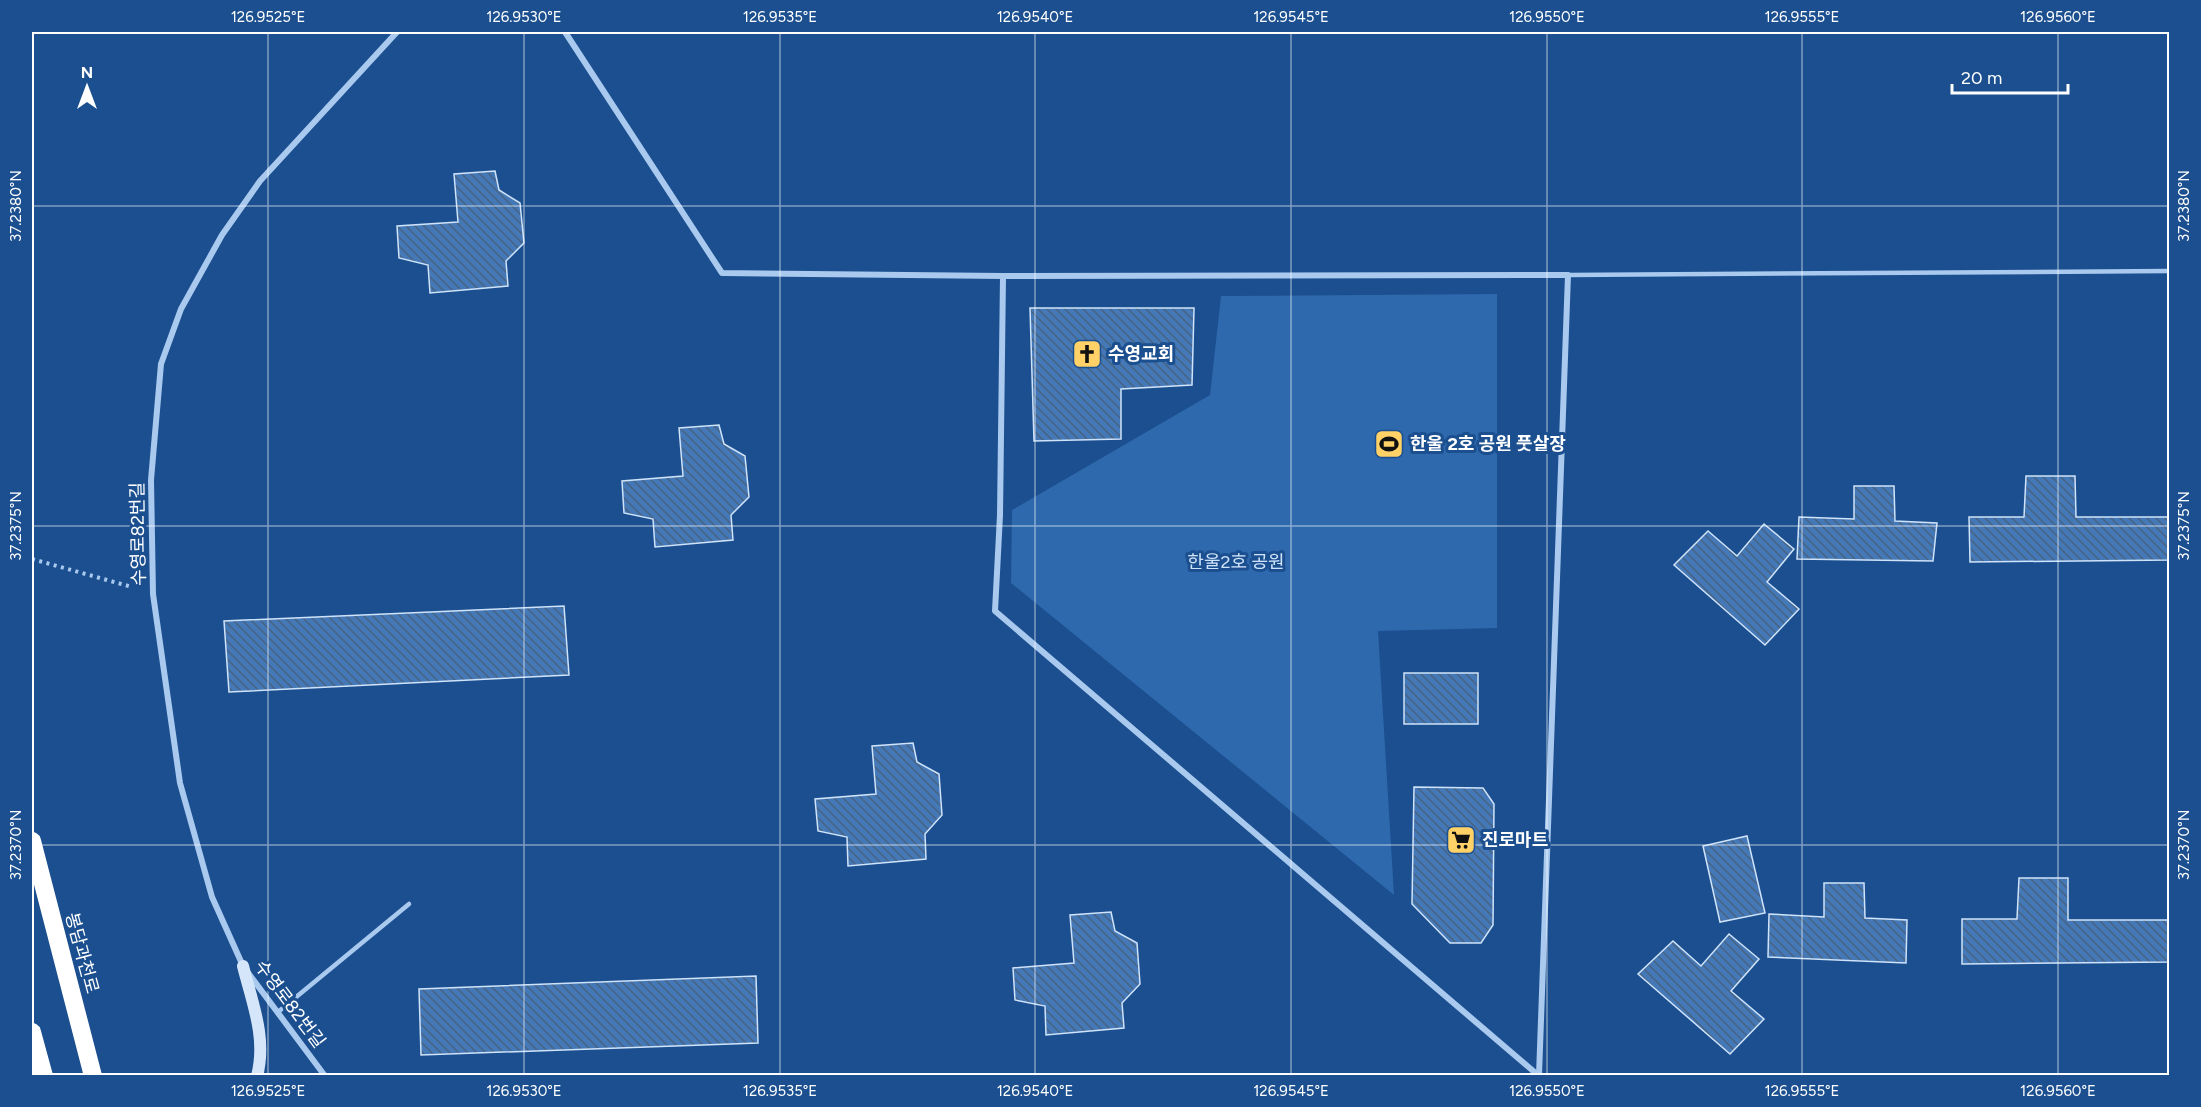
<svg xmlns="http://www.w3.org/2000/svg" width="2201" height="1107" font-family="Figtree,'Noto Sans KR',sans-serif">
	<defs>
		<pattern id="building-back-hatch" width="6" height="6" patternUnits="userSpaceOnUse" patternTransform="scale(1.5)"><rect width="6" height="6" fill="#4478b7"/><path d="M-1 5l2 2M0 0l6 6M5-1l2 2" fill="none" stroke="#486282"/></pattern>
	</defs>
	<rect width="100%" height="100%" fill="#1b4f8f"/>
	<polygon fill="#2e69ad" points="1497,294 1497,628 1378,631 1394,895 1011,583 1012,510 1210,395 1221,296"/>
	<g fill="url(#building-back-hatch)" stroke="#cfe3fa" stroke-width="1.5">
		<polygon points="495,171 499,190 520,203 524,243 506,261 508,286 430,293 428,265 399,258 397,226 458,222 454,174"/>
		<polygon points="1030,308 1194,308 1192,385 1121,389 1121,439 1034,441"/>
		<polygon points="719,425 724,444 745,456 749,497 731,515 733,540 655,547 653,519 624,513 622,481 683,476 679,428"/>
		<polygon points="2026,476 2075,476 2076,517 2170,517 2170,560 1970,562 1969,517 2024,517"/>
		<polygon points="1854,486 1894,486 1895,521 1937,523 1933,561 1797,559 1799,517 1854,519"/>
		<polygon points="1764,524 1794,549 1767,582 1799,609 1765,645 1674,565 1708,531 1737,556"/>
		<polygon points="564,606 569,675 229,692 224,621"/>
		<rect x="1404" y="673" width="74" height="51"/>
		<polygon points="913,743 917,762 939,774 942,815 925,834 926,859 848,866 847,837 818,831 815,799 876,794 872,746"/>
		<polygon points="1414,787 1483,788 1494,804 1493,925 1481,943 1450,943 1412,904"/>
		<polygon points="1747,836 1765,913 1720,922 1703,846"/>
		<polygon points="2019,878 2068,878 2068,920 2170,920 2170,962 1962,964 1962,919 2017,919"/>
		<polygon points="1824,883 1864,883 1865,918 1907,920 1906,963 1768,957 1769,914 1824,917"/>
		<polygon points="1111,912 1115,931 1137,943 1140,984 1122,1003 1124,1028 1046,1035 1045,1006 1015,1000 1013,968 1074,963 1070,915"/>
		<polygon points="1729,934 1759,959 1731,991 1764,1019 1730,1054 1638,974 1673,941 1701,966"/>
		<polygon points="756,976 758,1043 421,1055 419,989"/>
	</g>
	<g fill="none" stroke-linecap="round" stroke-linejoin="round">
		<polyline stroke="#a9c9ee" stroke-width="4" stroke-dasharray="3 4.5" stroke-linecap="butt" points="32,559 132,587"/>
		<g stroke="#a9c9ee" stroke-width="4.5">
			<polyline points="1568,275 2170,271"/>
			<polyline points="278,1012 409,904"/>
		</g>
		<g stroke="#a9c9ee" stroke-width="6">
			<polyline points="565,32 722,273 1003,276 1568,275 1539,1075"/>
			<polyline points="1003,276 1000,515 995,611 1539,1076"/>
			<polyline points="325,1076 243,966 212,897 180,783 153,594 151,480 161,364 181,309 222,235 260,181 397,32"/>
		</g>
		<path stroke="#d6e6fa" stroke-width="12" d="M243,966C252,1002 267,1038 257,1076"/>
		<g stroke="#fff" stroke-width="18">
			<polyline points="32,841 93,1076"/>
			<polyline points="32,1032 44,1076"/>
		</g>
	</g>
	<path fill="none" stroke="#fff" stroke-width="1.5" stroke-opacity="0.45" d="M268,32V1076M524,32V1076M780,32V1076M1035,32V1076M1291,32V1076M1547,32V1076M1802,32V1076M2058,32V1076M32,206H2170M32,526H2170M32,845H2170"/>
	<defs>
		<g id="church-square" transform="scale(1.5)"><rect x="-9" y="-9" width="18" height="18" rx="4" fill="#ffd166" stroke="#1b4f8f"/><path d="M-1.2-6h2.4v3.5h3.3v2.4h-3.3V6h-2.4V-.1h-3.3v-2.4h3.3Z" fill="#111"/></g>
		<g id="stadium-square" transform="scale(1.5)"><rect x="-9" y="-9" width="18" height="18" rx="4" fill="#ffd166" stroke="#1b4f8f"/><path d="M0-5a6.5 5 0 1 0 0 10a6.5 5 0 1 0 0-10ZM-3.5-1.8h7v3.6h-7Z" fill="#111"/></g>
		<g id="supermarket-square" transform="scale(1.5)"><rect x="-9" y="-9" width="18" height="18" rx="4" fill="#ffd166" stroke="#1b4f8f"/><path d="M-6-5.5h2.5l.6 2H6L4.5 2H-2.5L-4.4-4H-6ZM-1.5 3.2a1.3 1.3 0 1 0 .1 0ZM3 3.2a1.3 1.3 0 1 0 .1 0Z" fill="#111"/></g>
	</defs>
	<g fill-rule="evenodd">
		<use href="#church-square" x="1087" y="354"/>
		<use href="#stadium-square" x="1389" y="444"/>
		<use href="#supermarket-square" x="1461" y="840"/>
	</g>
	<g text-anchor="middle" stroke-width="6" stroke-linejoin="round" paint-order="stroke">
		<g font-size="18" font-weight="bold" fill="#fff" stroke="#1b4f8f" text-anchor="start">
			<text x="1108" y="360">수영교회</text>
			<text x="1410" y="450">한울 2호 공원 풋살장</text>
			<text x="1482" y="846">진로마트</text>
		</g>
		<g font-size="18" fill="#fff" stroke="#1b4f8f">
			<text transform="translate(138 534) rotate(-91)" y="6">수영로82번길</text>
			<text transform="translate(82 953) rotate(75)" y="6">봉담과천로</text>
			<text transform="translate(290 1004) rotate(53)" y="6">수영로82번길</text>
		</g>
		<g font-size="18" fill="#cfe3fa" stroke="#1b4f8f">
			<text x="1236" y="568">한울2호 공원</text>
		</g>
	</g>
	<rect width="2201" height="1107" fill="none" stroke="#1b4f8f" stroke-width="66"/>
	<g transform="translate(87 87)" stroke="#1b4f8f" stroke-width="4.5" paint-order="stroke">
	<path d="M0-4.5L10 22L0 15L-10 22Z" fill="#ffffff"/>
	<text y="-9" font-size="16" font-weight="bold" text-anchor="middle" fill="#ffffff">N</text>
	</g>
	<path d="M1952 84v9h116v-9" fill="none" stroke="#ffffff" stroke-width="3"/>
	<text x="1961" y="84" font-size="18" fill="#ffffff" stroke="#1b4f8f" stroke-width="4.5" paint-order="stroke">20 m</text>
	<rect x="33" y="33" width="2135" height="1041" fill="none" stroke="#fff" stroke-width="2"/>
	<g font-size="15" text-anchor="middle" fill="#fff">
		<text x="268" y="22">126.9525°E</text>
		<text x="524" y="22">126.9530°E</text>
		<text x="780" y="22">126.9535°E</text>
		<text x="1035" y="22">126.9540°E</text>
		<text x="1291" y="22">126.9545°E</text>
		<text x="1547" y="22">126.9550°E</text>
		<text x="1802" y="22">126.9555°E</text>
		<text x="2058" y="22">126.9560°E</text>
		<text transform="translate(16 206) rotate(-90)" y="5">37.2380°N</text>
		<text transform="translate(2184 206) rotate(-90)" y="5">37.2380°N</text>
		<text transform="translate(16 526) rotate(-90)" y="5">37.2375°N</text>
		<text transform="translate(2184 526) rotate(-90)" y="5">37.2375°N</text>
		<text transform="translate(16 845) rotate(-90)" y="5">37.2370°N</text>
		<text transform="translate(2184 845) rotate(-90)" y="5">37.2370°N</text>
		<text x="268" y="1096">126.9525°E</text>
		<text x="524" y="1096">126.9530°E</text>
		<text x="780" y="1096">126.9535°E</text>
		<text x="1035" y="1096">126.9540°E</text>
		<text x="1291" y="1096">126.9545°E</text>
		<text x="1547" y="1096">126.9550°E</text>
		<text x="1802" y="1096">126.9555°E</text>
		<text x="2058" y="1096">126.9560°E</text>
	</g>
</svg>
